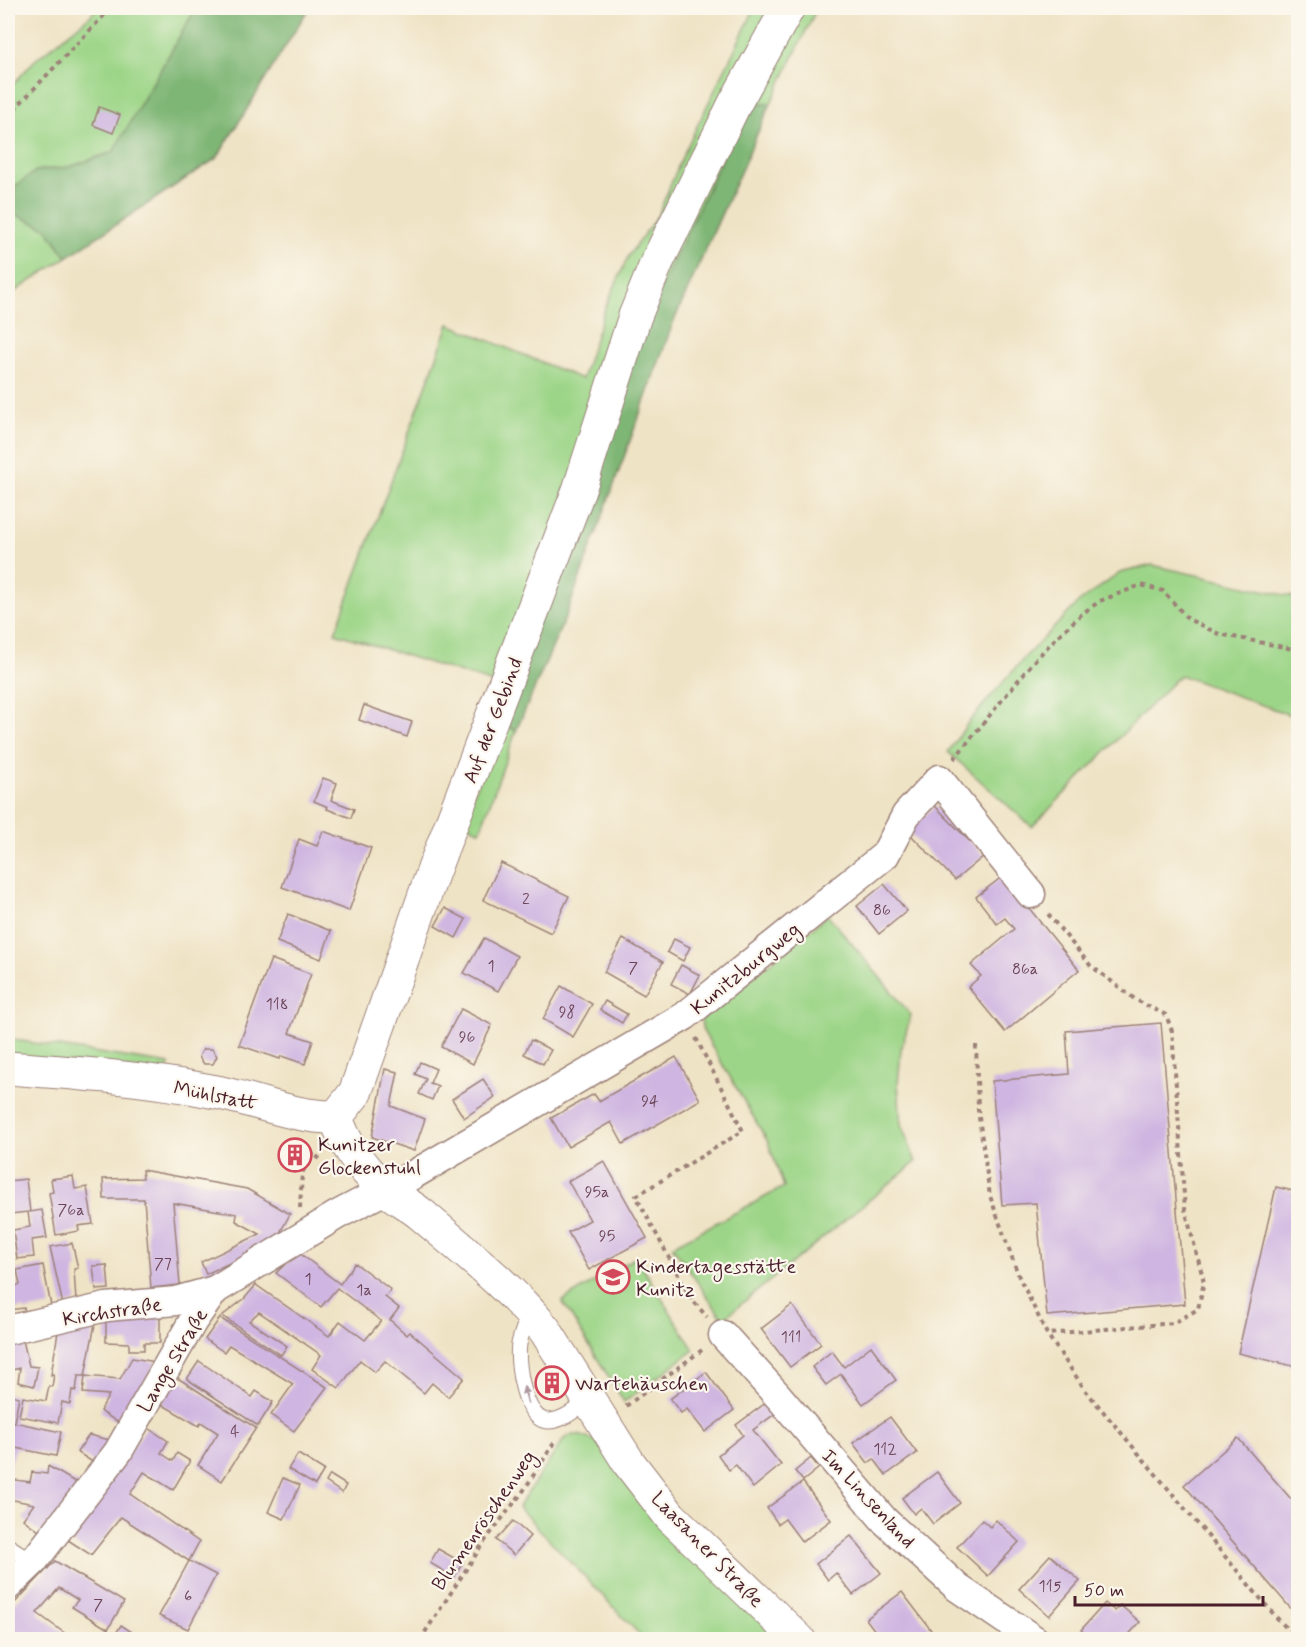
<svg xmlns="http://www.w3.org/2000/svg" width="1306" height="1647" font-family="Mynerve,sans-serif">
	<rect width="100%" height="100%" fill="#fbf7ec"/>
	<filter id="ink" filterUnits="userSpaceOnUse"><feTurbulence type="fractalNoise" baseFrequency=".0167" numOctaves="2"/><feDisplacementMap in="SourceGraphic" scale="12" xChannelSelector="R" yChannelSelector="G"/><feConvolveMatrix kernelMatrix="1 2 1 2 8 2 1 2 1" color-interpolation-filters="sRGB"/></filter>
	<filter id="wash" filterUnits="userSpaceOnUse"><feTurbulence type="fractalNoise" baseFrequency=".008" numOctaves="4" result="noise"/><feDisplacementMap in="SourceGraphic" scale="24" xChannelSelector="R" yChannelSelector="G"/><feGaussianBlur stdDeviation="1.35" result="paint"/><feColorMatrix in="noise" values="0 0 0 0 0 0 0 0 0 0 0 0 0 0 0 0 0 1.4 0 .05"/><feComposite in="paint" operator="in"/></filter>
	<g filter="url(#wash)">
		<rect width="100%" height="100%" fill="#efe3c5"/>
		<g fill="#9dd588" stroke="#747a5a" stroke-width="1.5">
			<polygon points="97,8 196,8 113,152 69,167 36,171 14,214 46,228 67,257 8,296 8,90 34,61 90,16"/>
			<polygon points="755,8 817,8 771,103 746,106 515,690 335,633 449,324 582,379 605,308 629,255 658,215 683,155"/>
			<polygon points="1152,565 1298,598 1298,718 1180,675 1032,827 948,752 968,723 1024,658 1079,602 1120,573"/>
			<polygon points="502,723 516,731 480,831 462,822"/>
			<polygon points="828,915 911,1015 901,1050 898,1084 901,1124 916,1162 723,1319 672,1246 784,1187 768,1142 703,1031 701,1020"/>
			<polygon points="8,1039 169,1064 168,1073 8,1057"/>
			<polygon points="636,1257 694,1350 624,1402 562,1301"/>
			<polygon points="571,1435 579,1435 599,1442 782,1639 640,1639 642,1637 518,1507 564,1439"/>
		</g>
		<g fill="#7eb674" stroke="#646a50" stroke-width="1.5">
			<polygon points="196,8 309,8 217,158 67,257 46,228 14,214 14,187 36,171 69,167 113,152"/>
			<polygon points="771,103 673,323 566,616 516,731 502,723 644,323 747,106"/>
		</g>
		<g id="blocks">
			<g fill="#cfb5e1">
				<polygon points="99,107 120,115 113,133 93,125"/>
				<polygon points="364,705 412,722 407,737 359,720"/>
				<polygon points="323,778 337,783 331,800 354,809 351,818 327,809 328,807 314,801"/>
				<polygon points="935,806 984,856 955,880 907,831"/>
				<polygon points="323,831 371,848 349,911 282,887 299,839 317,846"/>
				<polygon points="501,863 569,896 551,933 483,900"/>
				<polygon points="1003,876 1079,970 1005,1032 968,987 981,976 971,965 1014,929 1005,918 997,924 976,897"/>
				<polygon points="884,884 907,911 879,934 857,906"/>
				<polygon points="445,908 466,919 456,938 435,926"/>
				<polygon points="288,914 331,931 321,959 277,942"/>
				<polygon points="484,938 517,956 498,991 464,973"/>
				<polygon points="623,939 663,962 644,995 604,972"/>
				<polygon points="674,939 690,947 683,961 667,952"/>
				<polygon points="271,959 311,974 289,1033 313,1041 305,1064 281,1056 280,1059 239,1045"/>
				<polygon points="681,965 700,975 690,994 671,984"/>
				<polygon points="561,986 592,1004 573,1037 543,1019"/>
				<polygon points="605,1001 627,1014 622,1023 600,1010"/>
				<polygon points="461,1009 492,1025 473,1064 441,1047"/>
				<polygon points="1161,1023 1185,1304 1047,1316 1036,1203 1002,1205 992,1081 1069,1074 1066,1031"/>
				<polygon points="531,1040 551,1050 543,1064 524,1054"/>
				<polygon points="203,1049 212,1049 217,1056 213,1064 204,1064 199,1057"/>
				<polygon points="676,1057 700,1100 623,1144 611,1122 568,1147 551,1118 594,1094 599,1101"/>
				<polygon points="420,1062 436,1069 430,1083 438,1086 432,1100 419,1094 426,1079 415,1074"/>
				<polygon points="385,1069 398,1072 391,1106 425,1119 414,1151 372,1137"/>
				<polygon points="483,1079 495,1097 464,1118 452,1099"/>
				<polygon points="293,1145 305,1152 298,1165 286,1157"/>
				<polygon points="604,1161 647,1238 589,1270 568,1232 590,1220 568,1181"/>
				<polygon points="142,1170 247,1189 290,1214 275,1242 206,1274 201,1262 260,1234 236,1221 237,1214 173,1203 180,1285 151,1288 144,1199 104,1199 103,1179 143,1178"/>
				<polygon points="73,1176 75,1189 87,1187 93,1224 78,1226 79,1231 56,1235 49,1193 53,1192 51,1179"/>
				<polygon points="26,1179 30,1212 42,1210 47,1238 32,1240 34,1257 17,1259 13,1230 30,1227 28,1212 10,1214 10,1212 8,1212 8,1181"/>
				<polygon points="1276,1187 1298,1192 1297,1367 1238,1353"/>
				<polygon points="72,1243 78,1268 74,1269 76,1302 63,1305 50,1247"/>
				<polygon points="298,1252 340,1284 355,1263 391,1290 385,1297 399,1308 390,1320 407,1335 410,1332 464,1378 448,1397 432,1383 424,1393 385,1361 375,1372 360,1360 339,1388 312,1369 321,1355 259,1312 249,1321 287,1346 281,1355 222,1316 244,1299 256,1285 329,1336 340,1321 365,1340 381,1321 337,1288 321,1307 276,1273"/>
				<polygon points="43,1265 51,1306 25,1311 24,1308 8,1310 8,1287 20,1285 17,1270"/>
				<polygon points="107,1265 109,1289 96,1290 93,1266"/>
				<polygon points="792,1305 821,1344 790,1367 761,1329"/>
				<polygon points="106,1316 160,1316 160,1343 144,1343 144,1350 129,1350 129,1343 106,1342"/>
				<polygon points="220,1318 327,1387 294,1431 271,1415 293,1384 229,1345 224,1352 205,1339"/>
				<polygon points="95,1324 85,1376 78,1376 76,1391 72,1390 70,1404 62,1402 58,1423 19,1416 23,1397 46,1401 49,1386 52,1387 54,1374 51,1375 58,1332"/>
				<polygon points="23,1340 29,1366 38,1367 34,1386 18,1382 20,1368 8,1371 8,1343"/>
				<polygon points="871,1346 896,1380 863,1404 841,1374 826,1385 812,1367 832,1351 844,1367"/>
				<polygon points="132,1358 157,1362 119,1423 100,1411 109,1395 83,1393 85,1376 120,1379"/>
				<polygon points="199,1361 252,1397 256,1391 273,1402 258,1426 187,1379"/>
				<polygon points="553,1370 564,1389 551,1396 540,1377"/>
				<polygon points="706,1372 734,1410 705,1432 687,1409 681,1413 670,1399"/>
				<polygon points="176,1377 256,1428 222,1481 198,1465 218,1433 201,1422 199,1426 161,1404"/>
				<polygon points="8,1394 19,1397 14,1422 61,1432 56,1456 16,1448 8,1472"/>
				<polygon points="767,1402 776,1413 753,1430 781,1465 753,1488 736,1465 729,1470 718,1455 743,1435 736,1425"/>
				<polygon points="890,1417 917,1453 886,1475 874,1459 868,1463 853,1443"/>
				<polygon points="147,1427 168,1441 161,1453 173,1461 177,1453 190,1461 173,1490 144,1472 130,1494 199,1542 189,1561 216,1575 188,1629 159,1616 189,1561 121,1517 91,1555 68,1540"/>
				<polygon points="89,1435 110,1440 94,1463 77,1452"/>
				<polygon points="1238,1438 1298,1507 1298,1617 1184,1485"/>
				<polygon points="298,1454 324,1470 315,1485 288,1469"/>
				<polygon points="811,1458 819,1468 803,1481 795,1471"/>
				<polygon points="48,1466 80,1485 43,1534 23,1519 34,1504 8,1499 8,1479 30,1482 32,1472 47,1474"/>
				<polygon points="937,1472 960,1503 933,1524 921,1508 914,1514 902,1498"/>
				<polygon points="330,1475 346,1485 342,1493 326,1482"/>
				<polygon points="283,1478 300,1485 284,1519 268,1512"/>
				<polygon points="803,1482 831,1520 802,1542 785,1519 778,1524 767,1508"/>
				<polygon points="982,1520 990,1527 996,1520 1019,1542 988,1576 957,1547"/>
				<polygon points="513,1521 530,1536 514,1555 496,1540"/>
				<polygon points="851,1536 881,1573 853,1595 836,1573 828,1580 816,1564"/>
				<polygon points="438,1549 463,1563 454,1577 430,1563"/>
				<polygon points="1050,1555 1080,1581 1049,1616 1019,1589"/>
				<polygon points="55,1561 124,1602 108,1629 72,1607 78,1600 59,1588 37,1613 74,1640 20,1640 15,1635 11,1640 8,1640 8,1610"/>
				<polygon points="902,1592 931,1630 918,1640 882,1640 866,1619"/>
				<polygon points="1105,1603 1115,1611 1120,1605 1140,1622 1124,1640 1093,1640 1081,1630"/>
				<polygon points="121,1625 141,1638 140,1640 112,1640"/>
			</g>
		</g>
	</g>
	<g filter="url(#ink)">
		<use href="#blocks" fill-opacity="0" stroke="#9c8178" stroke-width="1.5"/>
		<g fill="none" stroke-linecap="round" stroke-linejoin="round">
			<g stroke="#9c8178" stroke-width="17">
				<g id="lane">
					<path d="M529,1313C526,1323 521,1334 519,1344C516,1363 524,1420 548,1421C564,1421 577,1408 589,1400"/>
					<polyline points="8,1546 33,1562"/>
				</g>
			</g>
			<g stroke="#9c8178" stroke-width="31">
				<g id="street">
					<polyline points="8,1330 106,1307 176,1301 215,1290"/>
					<polyline points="723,1335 779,1397 885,1521 958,1588 1035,1640"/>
					<polyline points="8,1586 33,1562 118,1452 193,1321 215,1290 337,1215 406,1179 685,1016 885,855 906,815 939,779 1031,894"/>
				</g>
			</g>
			<g stroke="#9c8178" stroke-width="35">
				<g id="secondary">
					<path d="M8,1068C77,1073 148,1078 216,1092C256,1100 296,1118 336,1117"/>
					<polyline points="336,1117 355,1093 434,869 579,490 635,316 657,262 735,103 788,8"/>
					<path d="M336,1117C345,1146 361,1168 384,1188C396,1198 410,1205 422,1215C464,1251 510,1287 545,1330L629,1463L670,1516L799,1640"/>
				</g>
			</g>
			<g stroke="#9c8178" stroke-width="4" stroke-dasharray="4.5 4.5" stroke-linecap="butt">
				<polyline points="8,116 111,8"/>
				<polyline points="954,759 1034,661 1061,633 1083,613 1100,601 1141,585 1163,591 1188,619 1219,634 1298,650"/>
				<polyline points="1048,914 1090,965 1136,1000 1166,1015 1172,1031 1185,1209 1204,1282 1198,1309 1174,1323 1048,1334"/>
				<polyline points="696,1038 743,1131 636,1196 690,1297 707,1317"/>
				<polyline points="976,1045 978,1110 990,1196 1019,1277 1047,1334 1086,1391 1276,1617 1298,1640"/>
				<polyline points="303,1144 322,1161"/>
				<polyline points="300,1208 302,1173 314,1152"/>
				<polyline points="626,1406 702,1350"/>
				<polyline points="422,1635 429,1640"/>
				<polyline points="420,1640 484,1542 524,1490 556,1440"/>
			</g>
			<use href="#lane" stroke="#fff" stroke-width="15"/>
			<use href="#street" stroke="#fff" stroke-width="28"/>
			<use href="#secondary" stroke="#fff" stroke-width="33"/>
		</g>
		<defs><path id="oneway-solid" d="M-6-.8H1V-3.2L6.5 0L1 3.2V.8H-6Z" transform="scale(1.5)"/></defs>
		<use fill="#ae9aa0" href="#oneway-solid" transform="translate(526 1395) rotate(-105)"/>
	</g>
	<defs>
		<g id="building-ring" transform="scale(1.725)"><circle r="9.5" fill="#fbf7ec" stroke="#d1495b" stroke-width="1.5"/><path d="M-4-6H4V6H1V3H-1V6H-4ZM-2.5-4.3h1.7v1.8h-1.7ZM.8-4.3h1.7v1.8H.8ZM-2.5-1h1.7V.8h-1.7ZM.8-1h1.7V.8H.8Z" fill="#d1495b"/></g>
		<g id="school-ring" transform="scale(1.725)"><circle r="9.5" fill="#fbf7ec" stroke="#d1495b" stroke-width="1.5"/><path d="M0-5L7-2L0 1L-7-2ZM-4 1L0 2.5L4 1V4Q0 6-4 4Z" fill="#d1495b"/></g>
	</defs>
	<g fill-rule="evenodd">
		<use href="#building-ring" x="295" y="1155"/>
		<use href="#school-ring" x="613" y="1277"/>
		<use href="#building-ring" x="552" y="1383"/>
	</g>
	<g text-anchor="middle" stroke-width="4.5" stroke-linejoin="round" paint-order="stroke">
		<g font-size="16" fill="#6b4458">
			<text x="526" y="904">2</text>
			<text x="882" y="915">86</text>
			<text x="491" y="971">1</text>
			<text x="633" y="973">7</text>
			<text x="1025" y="974">86a</text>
			<text x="277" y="1009">118</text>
			<text x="567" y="1017">98</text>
			<text x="467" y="1042">96</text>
			<text x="650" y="1106">94</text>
			<text x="597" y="1197">95a</text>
			<text x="71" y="1215">76a</text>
			<text x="607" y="1241">95</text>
			<text x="163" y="1269">77</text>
			<text x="308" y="1284">1</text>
			<text x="364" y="1295">1a</text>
			<text x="791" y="1342">111</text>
			<text x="235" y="1436">4</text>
			<text x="885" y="1454">112</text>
			<text x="1050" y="1591">115</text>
			<text x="188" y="1601">6</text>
			<text x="98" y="1610">7</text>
		</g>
		<g font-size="20" fill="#4a1f2b" stroke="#fbf7ec">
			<text transform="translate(492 720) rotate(-69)" y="7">Auf der Gebind</text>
			<text transform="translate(745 968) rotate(-39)" y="7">Kunitzburgweg</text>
			<text transform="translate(216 1095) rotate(11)" y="7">Mühlstatt</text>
			<text transform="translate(112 1311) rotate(-9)" y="7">Kirchstraße</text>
			<text transform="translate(172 1360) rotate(-59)" y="7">Lange Straße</text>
			<text transform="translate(869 1498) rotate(47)" y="7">Im Linsenland</text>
			<text transform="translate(483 1520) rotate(-55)" y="7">Blumenröschenweg</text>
			<text transform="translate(708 1549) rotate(46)" y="7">Laasaner Straße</text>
		</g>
		<g font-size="20" fill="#4a1f2b" stroke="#fbf7ec" text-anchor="start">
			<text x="318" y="1151">Kunitzer<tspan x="318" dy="23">Glockenstuhl</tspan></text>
			<text x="636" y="1273">Kindertagesstätte<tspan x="636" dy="23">Kunitz</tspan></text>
			<text x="575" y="1390">Wartehäuschen</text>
		</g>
	</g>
	<rect width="1306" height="1647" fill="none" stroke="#fbf7ec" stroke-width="30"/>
	<path d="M1075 1596v9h188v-9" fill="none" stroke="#4a1f2b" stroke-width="3"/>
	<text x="1084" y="1596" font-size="18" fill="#4a1f2b" stroke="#fbf7ec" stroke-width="4.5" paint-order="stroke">50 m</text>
</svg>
